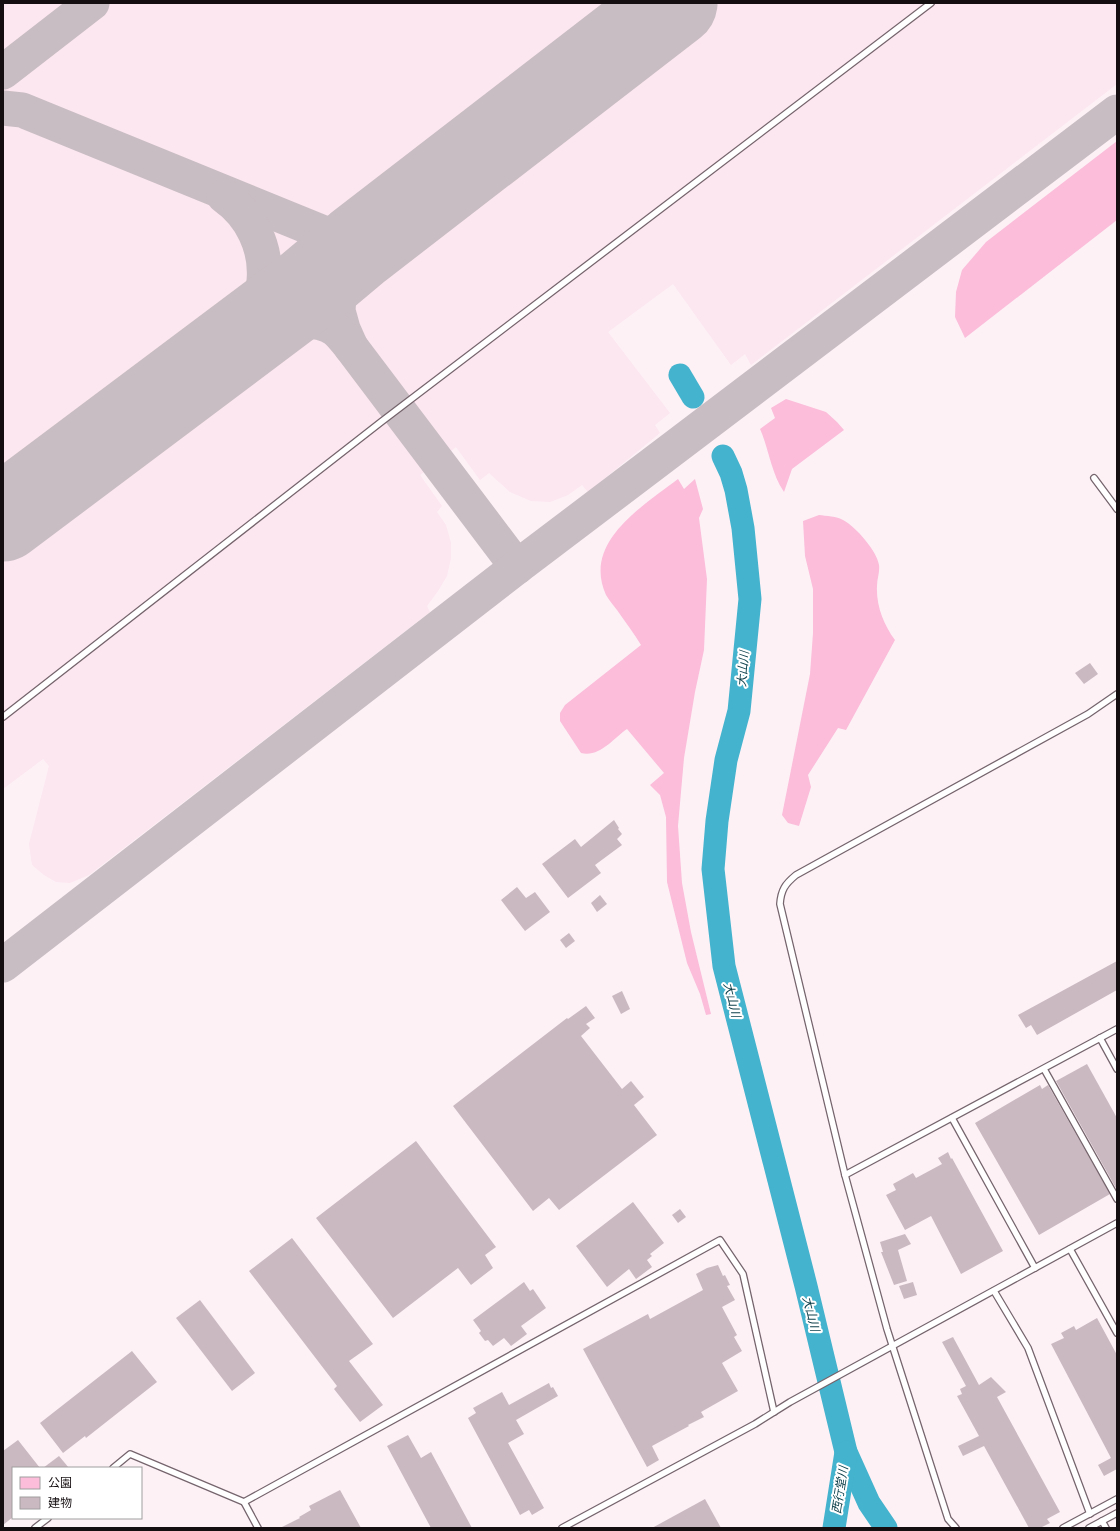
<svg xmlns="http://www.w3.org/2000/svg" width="1120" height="1531" font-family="'PT Serif','Noto Sans JP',serif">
	<rect width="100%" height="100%" fill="#fdf1f6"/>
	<polygon fill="#fce6ef" points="3,3 1117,3 1117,84 751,365 745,354 731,365 673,284 608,332 670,413 655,425 660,433 588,492 582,485 568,495 550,502 531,501 510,492 489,473 480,480 456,447 420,475 442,506 437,512 446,525 451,543 451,558 447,576 438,591 427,606 430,612 89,875 70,883 56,882 44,875 32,865 29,844 49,766 43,759 3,789"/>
	<g fill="#fbbdda">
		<polygon points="1117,141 1117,220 965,338 955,317 956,292 962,270 986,242"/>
		<path d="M786,399L826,412L837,422L844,430L792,469L784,492C771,473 769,449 760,429L775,418L771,408Z"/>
		<path d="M678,479L684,489L695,479L703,509L699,518L707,579L704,650L695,692L684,758L678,826L682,883L691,932L711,1014L706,1015L700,994L687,963L667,882L666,817L660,795L650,785L664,773L627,729C614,738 599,758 581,753L560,721V713L565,705L641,645C634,633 625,622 617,610C613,605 609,600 606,595C582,542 643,506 678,479Z"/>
		<path d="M819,515C826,516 837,516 843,520C856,527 877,551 879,565C880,572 877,579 877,586C876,606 884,625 895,640L846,730L838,728L808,775L811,787L799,826L788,823L782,815L810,674L813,633V589L805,556L803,521Z"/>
	</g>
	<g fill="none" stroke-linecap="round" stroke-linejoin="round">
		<g stroke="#44b3cd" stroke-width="23">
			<polyline points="680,375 693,397"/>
			<polyline points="723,456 731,473 736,490 743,528 750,599 739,711 726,760 717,821 713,869 724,966 806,1286 846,1452 869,1503 886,1528"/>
			<polyline points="834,1528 846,1452"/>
		</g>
		<g stroke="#c8bdc2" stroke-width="35">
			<polyline points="615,50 629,26 638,3"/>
			<polyline points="3,72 92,3"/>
			<polyline points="3,108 22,110 358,247"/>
			<path d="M224,196C251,215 267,247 264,281C262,305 247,326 233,345"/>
			<polyline points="349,254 340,279 338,311 343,329 351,347"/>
			<path d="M259,326C280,322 318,316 336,330C342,335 346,341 351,347L517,567"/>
			<polyline points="3,965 517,567 1117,112"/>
		</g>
		<polyline stroke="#c8bdc2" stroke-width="87" points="3,518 308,289 358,247 674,3"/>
	</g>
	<g fill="#cbb9c1">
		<polygon points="1090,663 1098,674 1084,684 1075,673"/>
		<polygon points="614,820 619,828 618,829 622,834 617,839 622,845 595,865 601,873 568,898 542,864 575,839 581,847"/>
		<polygon points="517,887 526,898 535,892 550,912 525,931 501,900"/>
		<polygon points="600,895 607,904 597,912 591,903"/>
		<polygon points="569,933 575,941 566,948 560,940"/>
		<polygon points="1117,961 1117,990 1037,1035 1031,1025 1026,1028 1018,1015"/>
		<polygon points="622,991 630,1009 621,1014 612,996"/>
		<polygon points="586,1006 595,1018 586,1024 590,1028 581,1036 622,1089 631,1081 644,1097 634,1105 657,1135 559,1210 549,1198 533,1211 453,1106 567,1018 568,1019"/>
		<polygon points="1087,1064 1117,1118 1117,1190 1056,1081"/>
		<polygon points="1040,1085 1042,1089 1048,1085 1110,1194 1039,1235 975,1123"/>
		<polygon points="416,1141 496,1247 485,1255 493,1268 471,1285 458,1268 393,1318 316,1218"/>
		<polygon points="948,1152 951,1159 952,1158 1003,1251 961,1274 931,1216 905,1230 886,1195 896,1190 893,1184 913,1173 916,1178 942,1164 938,1158"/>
		<polygon points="633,1202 664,1243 650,1254 652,1256 647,1260 652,1267 636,1279 629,1269 607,1287 576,1246"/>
		<polygon points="680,1209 686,1217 678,1223 672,1215"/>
		<polygon points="905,1234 911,1244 898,1250 907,1281 894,1285 881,1252 883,1252 880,1242"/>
		<polygon points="292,1238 373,1344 349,1361 383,1405 360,1422 334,1389 337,1386 249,1271"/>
		<polygon points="718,1265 723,1276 725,1275 730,1285 727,1286 735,1300 722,1307 737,1335 734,1337 742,1351 722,1363 738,1391 701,1412 704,1417 688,1425 689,1426 652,1446 659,1460 647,1467 583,1349 648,1314 650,1319 703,1290 696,1274 707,1268"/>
		<polygon points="524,1282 530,1291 533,1289 546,1308 521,1326 527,1334 511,1346 504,1338 493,1346 488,1340 485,1341 479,1333 481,1331 473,1320"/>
		<polygon points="913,1282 917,1295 904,1299 899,1286"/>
		<polygon points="200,1300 255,1373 232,1391 176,1318"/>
		<polygon points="1097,1318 1117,1355 1117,1469 1104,1476 1098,1465 1111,1458 1051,1344 1064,1338 1061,1333 1074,1326 1076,1330"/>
		<polygon points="953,1337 979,1385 991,1377 1006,1392 997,1397 1060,1512 1047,1519 1050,1523 1040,1528 1029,1528 984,1446 963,1456 958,1446 979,1436 957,1396 962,1394 960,1389 966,1386 942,1342"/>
		<polygon points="132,1351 157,1382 86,1438 85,1436 63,1453 40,1423"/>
		<polygon points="549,1383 551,1388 553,1387 558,1396 516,1420 524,1434 508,1443 544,1508 532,1515 529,1510 520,1515 468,1418 476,1413 473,1408 502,1392 509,1405"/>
		<polygon points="408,1435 421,1458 431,1452 472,1528 431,1528 387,1446"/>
		<polygon points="18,1440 40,1468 13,1468 13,1517 3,1525 3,1451"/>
		<polygon points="59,1456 69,1468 43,1468"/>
		<polygon points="340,1490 361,1528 280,1528 300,1518 299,1517 311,1510 309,1506"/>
		<polygon points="705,1499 721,1528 652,1528"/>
	</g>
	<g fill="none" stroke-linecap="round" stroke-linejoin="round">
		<g stroke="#75646c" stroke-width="8">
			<g id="lane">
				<polyline points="1094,478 1117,509"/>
				<polyline points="3,717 381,422 931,3"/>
				<polyline points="1100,1038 1117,1069"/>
				<polyline points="1044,1069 1117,1199"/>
				<polyline points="952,1118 1035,1268"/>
				<polyline points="845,1175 1117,1029"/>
				<polyline points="1070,1249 1117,1333"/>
				<polyline points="994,1291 1028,1348 1090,1514"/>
				<polyline points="113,1468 130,1454 244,1502 258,1528"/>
				<polyline points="244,1502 720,1240 743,1274 774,1412"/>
				<polyline points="1102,1521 1106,1528"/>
				<polyline points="35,1528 48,1518"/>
				<polyline points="562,1528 755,1424 790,1402 1117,1223"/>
				<path d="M956,1528L948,1519L887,1329L845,1175L780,904C781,890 785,884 796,875L1088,714L1117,694"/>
				<polyline points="1063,1528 1117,1499"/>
				<polyline points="1089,1528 1117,1513"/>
			</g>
		</g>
		<use href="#lane" stroke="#fff" stroke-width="5.5"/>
	</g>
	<g text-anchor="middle" stroke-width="4" stroke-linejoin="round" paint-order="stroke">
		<g font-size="12" font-style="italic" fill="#083c47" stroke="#fff">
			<text transform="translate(743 669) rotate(-85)" y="4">大山川</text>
			<text transform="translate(732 1000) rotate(76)" y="4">大山川</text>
			<text transform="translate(811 1314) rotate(76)" y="4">大山川</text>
			<text transform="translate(840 1490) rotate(-81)" y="4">西行堂川</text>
		</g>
	</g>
	<rect width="1120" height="1531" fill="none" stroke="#150e11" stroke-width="8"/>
	<rect x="12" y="1467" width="130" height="52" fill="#ffffff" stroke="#a19fa0"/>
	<rect x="20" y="1477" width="20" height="12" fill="#fbbdda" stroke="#a19fa0"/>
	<text x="48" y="1487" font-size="12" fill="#150e11">公園</text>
	<rect x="20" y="1497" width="20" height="12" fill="#cbb9c1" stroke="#a19fa0"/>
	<text x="48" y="1507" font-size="12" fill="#150e11">建物</text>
</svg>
